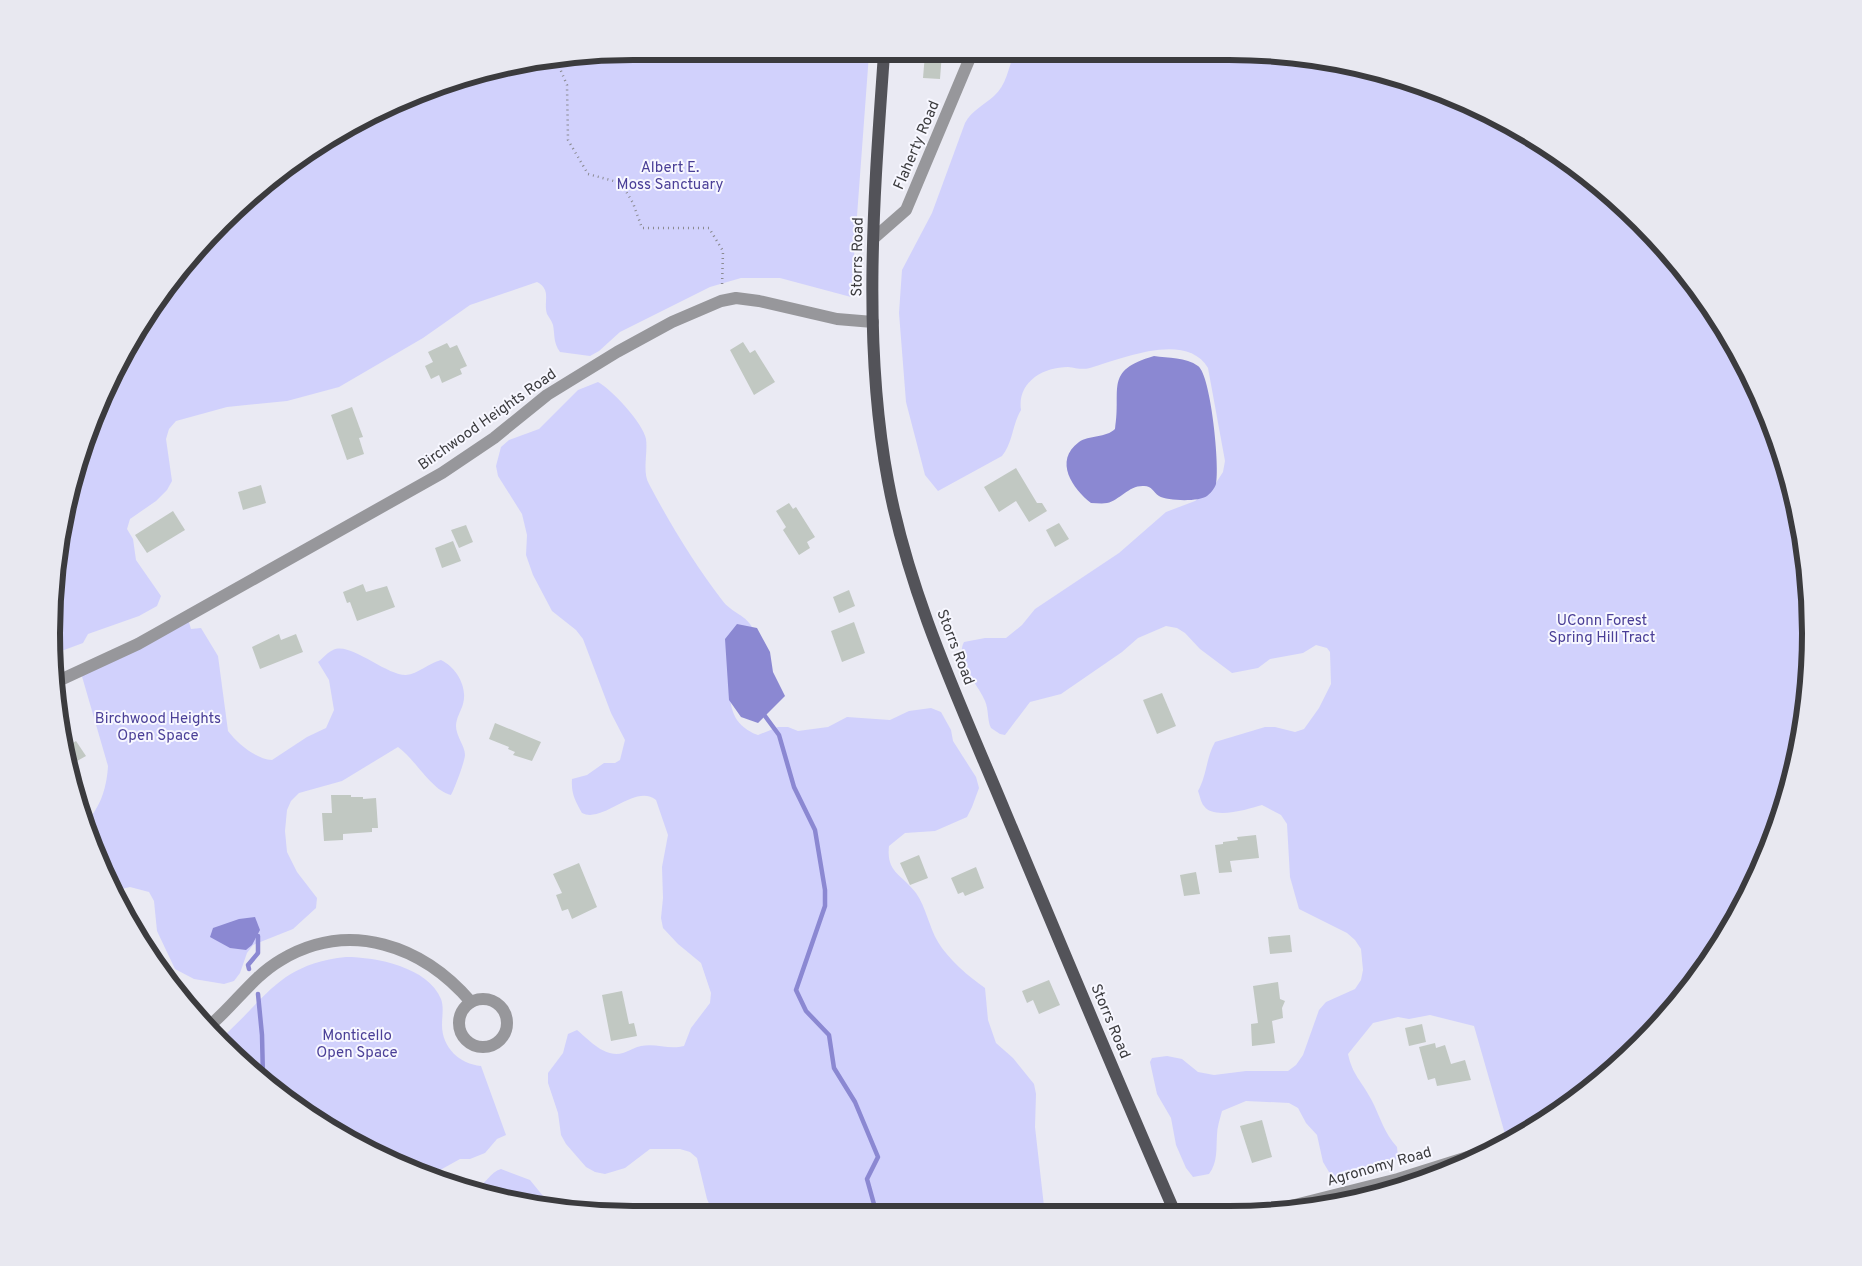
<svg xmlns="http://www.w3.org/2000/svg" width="1862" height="1266" font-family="Overpass,sans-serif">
	<rect width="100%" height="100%" fill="#eaeaf3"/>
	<g fill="#d1d1fc">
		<path d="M1229,51L1342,62L1487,111L1552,149L1640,221L1713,310L1766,410L1800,519L1811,633L1800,746L1767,855L1713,956L1641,1044L1552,1117L1507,1141L1474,1026L1430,1015L1409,1019L1398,1017L1373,1023L1348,1054C1352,1074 1362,1082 1371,1099C1380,1116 1384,1133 1397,1147L1398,1157L1394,1161L1337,1179L1332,1177L1323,1162L1317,1135L1306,1123L1298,1108L1289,1103L1246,1101L1222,1111C1220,1119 1217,1127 1217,1135C1216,1149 1218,1162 1209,1174L1193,1177L1186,1168L1176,1145L1171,1118L1157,1094L1150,1062L1152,1058L1167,1056L1182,1059L1198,1072L1214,1075L1246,1071H1288L1296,1065L1303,1055L1319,1010L1326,1002L1355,989L1361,980L1363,970L1361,949L1355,940L1347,933L1299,909L1290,877L1287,824L1281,815L1262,805C1249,809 1213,820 1204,806C1201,803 1200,796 1198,791C1207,775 1206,758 1215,742L1265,727H1275L1295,732L1304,729L1319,708L1331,684L1330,652L1327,648L1316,645L1303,653L1270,659L1258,668L1232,673L1200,649L1185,633L1177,628L1166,626L1138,638L1122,652L1061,694L1030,702L1005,735L1000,734L991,728C987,720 989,710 985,701C979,685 954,661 964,642L985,638H1006L1022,625L1035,609L1119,553L1166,512L1195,501L1212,489L1223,472L1225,461L1208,368C1186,331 1122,359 1090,368C1082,370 1076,368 1068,367C1042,367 1017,383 1021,410C1012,425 1013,443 1002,456L938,491L925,475L906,402L899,313L902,270L932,213L965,123C972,110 983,106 994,96C1006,86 1009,67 1014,53Z"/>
		<path d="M869,54L851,297L780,278H741L710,287L620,332L599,351L590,356L560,352C553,342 555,335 553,325C552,321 549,318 547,314C543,301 552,290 537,282L470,305L423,338L339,387L287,401L227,407L176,421L169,429L166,439L172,481L167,490L156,501L130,519L127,529L133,539L136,560L161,596L157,606L139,616L88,634L83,643L56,653L53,595L71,483L95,411L172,279L222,221L310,149L446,82L557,56Z"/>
		<path d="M598,382C612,390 643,423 646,439C648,453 642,472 649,484C670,524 695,565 722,600C732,614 747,614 754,631L733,653C731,685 720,721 758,735L778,727H788L798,731L828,727L847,717L890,720L909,711L931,708L941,712L951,730L953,741L976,777L979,788L972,807L967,817L935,831L905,833L889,846C886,873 902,874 916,893C926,907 929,927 938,942C949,960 968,976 985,988L988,1020L996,1043L1013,1058L1034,1084L1036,1094L1035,1127L1045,1215H714L707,1199L697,1158L690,1152L680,1149H650L625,1168L605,1174L595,1172L586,1167L566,1144L561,1135L558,1113L548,1083V1073L563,1053L568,1034L577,1030C590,1041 605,1058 623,1053C629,1051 635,1047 641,1046C656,1043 669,1050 684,1046L691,1028L710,1003L711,993L701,963L678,944L663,928L661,918L663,898L662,867L668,835L656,800C635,783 603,824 582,813C575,801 571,793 572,779L587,775L604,763H615L620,760L625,740L611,713L583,639L576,630L552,611L533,575L526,555L527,535L522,514L498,476L496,466L501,447L509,440L539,429L578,390Z"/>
		<path d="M188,619L191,629L201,628L218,656L228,731C238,744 256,759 272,760L307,737L326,728L334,710L329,680L318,662C323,658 328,652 333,650C350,641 385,675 406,675C418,674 429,663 441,660C456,667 468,687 463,704C461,711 456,718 456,726C456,736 465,746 465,755C465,761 454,790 451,795C432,791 415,759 398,747L342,781L299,793L291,801L287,810L285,831L287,852L297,872L317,898L316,908L293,929L253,945L247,953L240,973L234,981L224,984L194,979L175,969L157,931L154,901L149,892L130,887L113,891L95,855L85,822C101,809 107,785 108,766L81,673Z"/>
		<path d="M346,957C376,957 428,967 441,999C444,1007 442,1016 442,1025C442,1048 460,1064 481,1066L506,1135L497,1139L485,1153L470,1159H460L433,1174L375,1155L310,1117L219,1040C265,1001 277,964 346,957Z"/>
		<path d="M501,1169L530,1180L552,1207L520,1204L475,1188C486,1185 490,1172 501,1169Z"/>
	</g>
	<g fill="#8b88d2">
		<path d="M1154,356C1168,358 1186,357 1198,366C1211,375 1220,468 1216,484C1215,488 1210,494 1207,496C1199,502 1167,501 1159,496C1153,492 1152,486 1144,486C1129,485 1120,500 1107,503C1102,504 1096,503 1091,503C1073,489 1053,461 1079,442C1089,435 1106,438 1115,429C1122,388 1103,371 1154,356Z"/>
		<polygon points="737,624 757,628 770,652 773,672 785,696 758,723 741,717 729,700 725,639"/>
		<polygon points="255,917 260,930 252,945 246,950 230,948 210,937 213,928 239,919"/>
	</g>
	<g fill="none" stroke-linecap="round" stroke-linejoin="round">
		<g stroke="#8b88d2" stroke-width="4.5">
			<polyline points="765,716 779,735 794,787 815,830 825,890 825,906 796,990 806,1011 829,1035 834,1068 855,1102 878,1157 867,1179 877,1215"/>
			<polyline points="249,969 248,965 258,953 258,936"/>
			<polyline points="258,994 262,1035 263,1078"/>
		</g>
	</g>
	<g fill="#c1c8c2">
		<polygon points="942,53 940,79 923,78 925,54"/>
		<polygon points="743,342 750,353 755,350 775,382 754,395 730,350"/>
		<polygon points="447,343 450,348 457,345 467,366 460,369 462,374 442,383 439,375 431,379 425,366 433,362 428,352"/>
		<polygon points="352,407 363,437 359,438 364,454 347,460 331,415"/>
		<polygon points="1016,468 1037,503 1042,503 1047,511 1029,522 1016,501 999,512 984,487"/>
		<polygon points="261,485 266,503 243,510 238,492"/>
		<polygon points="789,503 793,509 796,507 815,537 807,542 810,548 799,555 783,530 786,527 776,511"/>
		<polygon points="173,511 185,530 147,553 135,535"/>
		<polygon points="1059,523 1069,539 1055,547 1046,530"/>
		<polygon points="466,525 473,542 459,548 451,530"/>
		<polygon points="453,541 461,561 442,568 435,548"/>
		<polygon points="363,584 366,592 387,586 395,607 357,621 350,602 347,603 343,592"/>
		<polygon points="849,590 855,606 839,613 833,597"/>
		<polygon points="854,622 865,653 842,662 831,631"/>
		<polygon points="279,634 281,640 296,634 303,652 260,669 252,647"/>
		<polygon points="1162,693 1176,726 1157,734 1143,700"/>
		<polygon points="495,723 541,742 532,761 513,755 515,752 508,749 509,747 489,739"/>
		<polygon points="76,741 86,756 68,766 63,749"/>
		<polygon points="331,795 351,795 351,797 363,797 363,799 376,798 378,828 372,828 372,832 343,834 343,840 324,841 322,813 332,813"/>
		<polygon points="1256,835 1259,858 1230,861 1232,872 1219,873 1215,845 1223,844 1223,842 1238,840 1237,837"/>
		<polygon points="919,855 928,878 910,885 900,863"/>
		<polygon points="579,863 597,907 572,919 568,909 562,911 556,895 562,893 553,874"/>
		<polygon points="976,867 984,888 965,896 963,892 958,894 951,878"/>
		<polygon points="1196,872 1200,894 1184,896 1180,875"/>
		<polygon points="1290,935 1292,952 1270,954 1268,937"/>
		<polygon points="1049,980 1060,1005 1039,1014 1033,1000 1027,1003 1022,991"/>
		<polygon points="1278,982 1280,999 1285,1001 1282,1008 1283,1018 1272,1021 1275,1043 1252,1046 1251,1024 1258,1023 1253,986"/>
		<polygon points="622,991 629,1024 634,1023 637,1036 611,1041 602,995"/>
		<polygon points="1422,1024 1426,1042 1409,1046 1405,1028"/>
		<polygon points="1435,1043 1436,1048 1445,1045 1451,1064 1465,1060 1471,1080 1437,1086 1435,1078 1428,1080 1419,1047"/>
		<polygon points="1262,1120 1272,1157 1252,1163 1240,1126"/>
	</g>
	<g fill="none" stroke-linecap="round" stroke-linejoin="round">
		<polyline stroke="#8a8a90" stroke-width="2.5" stroke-dasharray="1 4" stroke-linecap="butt" points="555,57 567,85 568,140 588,174 621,183 633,203 642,228 709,228 723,251 722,287"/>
		<g stroke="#97979b" stroke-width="12">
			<polyline points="874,238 906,210 972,53"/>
			<polyline points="58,681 138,644 442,473 494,438 547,395 617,352 672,322 721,301 736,298 759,301 837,319 873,322"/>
			<circle cx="483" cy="1023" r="24"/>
			<path d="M208,1027C234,1006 252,977 281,960C350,919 423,946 471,1002"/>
			<polyline points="1275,1210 1398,1179 1490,1150"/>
		</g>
		<path stroke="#535359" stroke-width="12" d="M884,54C874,195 862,341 888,481C909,595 960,703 1004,809C1061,945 1117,1080 1176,1215"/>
	</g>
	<g text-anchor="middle" stroke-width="4" stroke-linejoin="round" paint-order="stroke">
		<g font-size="15" fill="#3b3b3e" stroke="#f7f7ff">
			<text transform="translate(916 145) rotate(-67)" y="5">Flaherty Road</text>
			<text transform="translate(857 257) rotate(-89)" y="5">Storrs Road</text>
			<text transform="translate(487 419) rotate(-35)" y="5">Birchwood Heights Road</text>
			<text transform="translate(956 647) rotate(69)" y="5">Storrs Road</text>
			<text transform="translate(1111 1021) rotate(67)" y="5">Storrs Road</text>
			<text transform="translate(1379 1166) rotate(-16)" y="5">Agronomy Road</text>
		</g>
		<g font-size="15" fill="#4a3f97" stroke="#f7f7ff">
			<text x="670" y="172">Albert E.<tspan x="670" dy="17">Moss Sanctuary</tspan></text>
			<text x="1602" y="625">UConn Forest<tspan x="1602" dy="17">Spring Hill Tract</tspan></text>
			<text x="158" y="723">Birchwood Heights<tspan x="158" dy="17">Open Space</tspan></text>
			<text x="357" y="1040">Monticello<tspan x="357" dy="17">Open Space</tspan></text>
		</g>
	</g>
	<path d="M0 0H1862V1266H0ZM633 60H1229A573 573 0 0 1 1802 633V633A573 573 0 0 1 1229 1206H633A573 573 0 0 1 60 633V633A573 573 0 0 1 633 60Z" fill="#e8e8f0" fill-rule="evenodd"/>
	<path fill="none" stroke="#3b3b3e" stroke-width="6" d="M633 60H1229A573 573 0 0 1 1802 633V633A573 573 0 0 1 1229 1206H633A573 573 0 0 1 60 633V633A573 573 0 0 1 633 60Z"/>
</svg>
